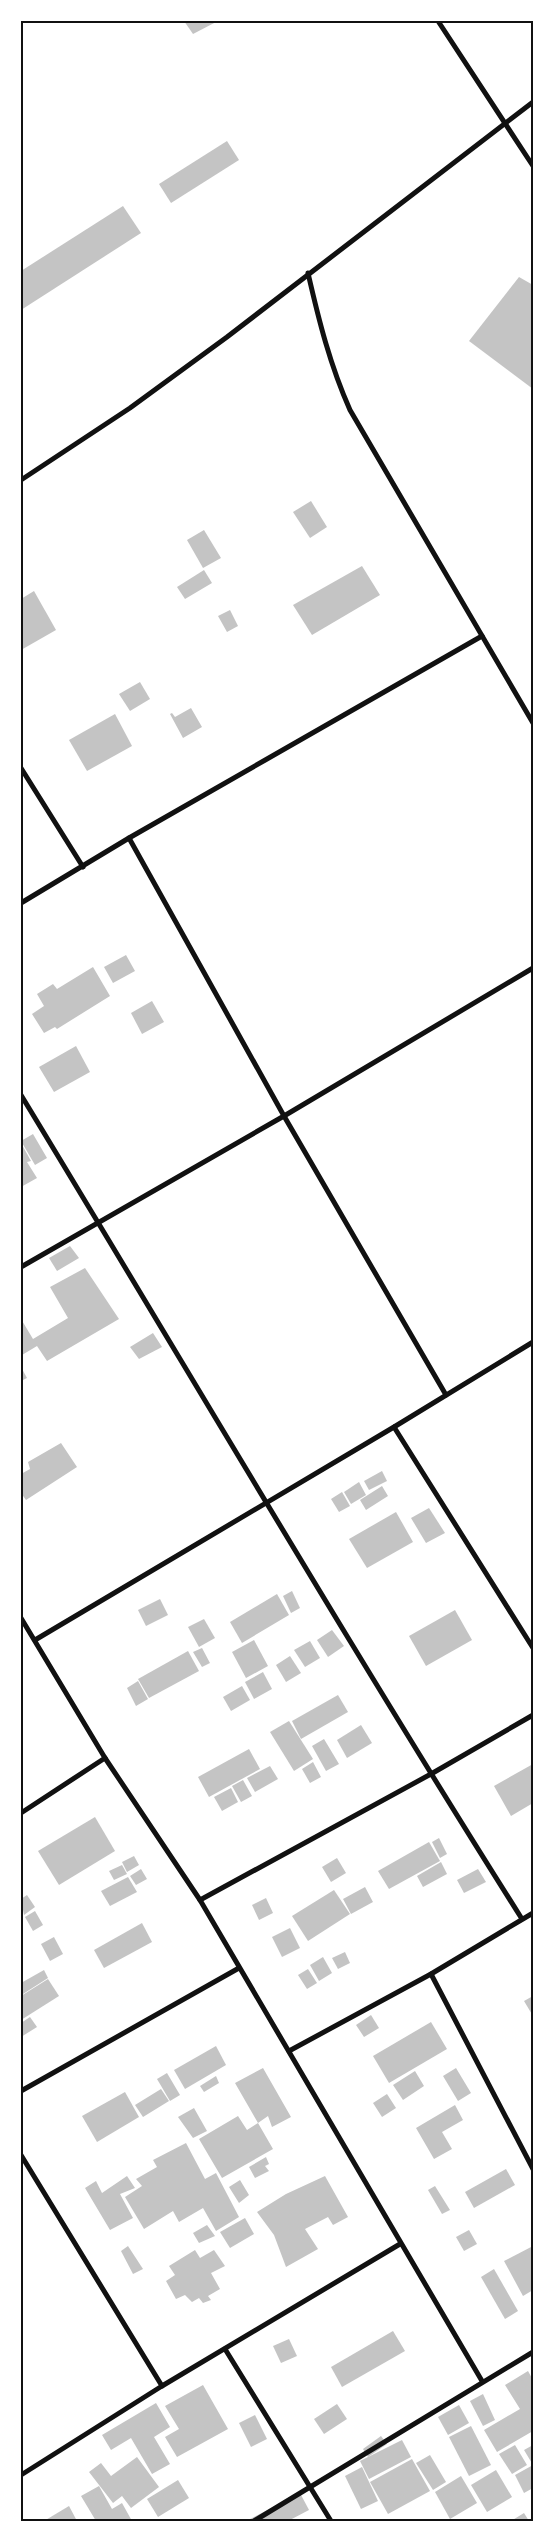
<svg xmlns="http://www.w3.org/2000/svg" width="554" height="2542" font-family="'Golos Text',sans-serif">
	<rect width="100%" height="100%" fill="#fff"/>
	<g fill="#c4c4c4">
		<polygon points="184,21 218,21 193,34"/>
		<polygon points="227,141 239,160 171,203 159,184"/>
		<polygon points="123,206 141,233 21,310 21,271"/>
		<polygon points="519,277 533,285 533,389 469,341"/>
		<polygon points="311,501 327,527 310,538 293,512"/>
		<polygon points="204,530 221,558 203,568 187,540"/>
		<polygon points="362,566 380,595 312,635 293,605"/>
		<polygon points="204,570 212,583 185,599 177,587"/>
		<polygon points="34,591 56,630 21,650 21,599"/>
		<polygon points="230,610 238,626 227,632 218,616"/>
		<polygon points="140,682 150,699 130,711 119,694"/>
		<polygon points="191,708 202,727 183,738 170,714 172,713 175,717"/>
		<polygon points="115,714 132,746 87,771 69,740"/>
		<polygon points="126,955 135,971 113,983 104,967"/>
		<polygon points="93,967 110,996 57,1029 55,1027 44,1033 32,1014 44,1006 37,994 53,984 57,989"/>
		<polygon points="152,1001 164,1022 142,1034 131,1013"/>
		<polygon points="76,1046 90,1072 54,1092 39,1067"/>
		<polygon points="33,1134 47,1158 35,1165 21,1141"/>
		<polygon points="21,1143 31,1161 27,1162 37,1178 21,1187"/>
		<polygon points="70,1246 79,1258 57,1271 49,1258"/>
		<polygon points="85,1268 119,1319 47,1361 37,1346 22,1355 21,1319 33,1339 68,1318 50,1287"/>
		<polygon points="153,1333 162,1347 139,1359 130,1347"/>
		<polygon points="21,1367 27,1378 21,1381"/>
		<polygon points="61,1443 77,1467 26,1500 21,1493 21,1474 30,1469 28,1462"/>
		<polygon points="382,1471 387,1481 369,1490 364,1481"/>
		<polygon points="359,1482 366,1495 351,1504 344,1492"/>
		<polygon points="382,1486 388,1496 366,1510 360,1500"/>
		<polygon points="342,1492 350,1506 339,1512 331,1499"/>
		<polygon points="429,1508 445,1533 426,1543 411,1518"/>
		<polygon points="396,1512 413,1542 367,1568 349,1539"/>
		<polygon points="292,1591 300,1608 291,1613 283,1596"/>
		<polygon points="277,1594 289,1615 242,1643 230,1622"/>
		<polygon points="160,1599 168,1615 146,1626 138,1610"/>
		<polygon points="455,1610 472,1640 426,1666 409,1636"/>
		<polygon points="204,1619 215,1638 199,1647 188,1627"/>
		<polygon points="332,1630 344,1646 328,1657 317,1640"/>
		<polygon points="254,1640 268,1666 246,1678 232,1652"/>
		<polygon points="310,1641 320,1658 305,1667 294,1650"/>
		<polygon points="202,1648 210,1663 202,1667 193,1652"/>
		<polygon points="188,1651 199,1671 149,1698 138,1679"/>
		<polygon points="290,1656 301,1673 286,1682 276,1665"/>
		<polygon points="263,1672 272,1689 254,1699 245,1682"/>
		<polygon points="138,1681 148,1699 136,1706 127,1688"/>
		<polygon points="242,1686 250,1700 231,1711 223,1697"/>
		<polygon points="338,1695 348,1712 301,1739 292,1721"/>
		<polygon points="289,1721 313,1759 294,1771 270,1732"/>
		<polygon points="361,1725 372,1743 347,1758 337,1740"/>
		<polygon points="324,1739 339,1764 326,1771 312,1746"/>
		<polygon points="249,1749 260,1769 209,1797 198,1777"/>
		<polygon points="313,1762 321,1777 310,1783 302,1769"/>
		<polygon points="533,1764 533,1803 511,1816 494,1786"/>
		<polygon points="270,1766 278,1779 255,1792 247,1778"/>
		<polygon points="243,1780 252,1796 241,1802 232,1786"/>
		<polygon points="231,1788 238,1802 222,1811 214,1797"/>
		<polygon points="95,1817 115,1851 59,1885 38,1851"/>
		<polygon points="439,1838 447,1854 440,1858 432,1842"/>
		<polygon points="429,1842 440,1861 389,1889 378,1871"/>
		<polygon points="134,1856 139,1865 127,1872 122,1862"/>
		<polygon points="337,1858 346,1873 331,1882 322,1867"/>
		<polygon points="441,1862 447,1874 423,1887 417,1876"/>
		<polygon points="122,1865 127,1874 114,1880 109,1871"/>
		<polygon points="141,1869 147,1879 136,1885 130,1876"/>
		<polygon points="478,1869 486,1882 464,1893 457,1880"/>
		<polygon points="128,1877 137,1892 110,1906 101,1891"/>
		<polygon points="365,1887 373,1902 351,1914 343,1899"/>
		<polygon points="334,1890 350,1914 308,1941 292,1916"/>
		<polygon points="27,1895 35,1907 24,1915 21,1899"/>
		<polygon points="266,1898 273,1913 259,1920 252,1905"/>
		<polygon points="35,1911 43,1925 33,1931 25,1917"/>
		<polygon points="142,1923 152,1942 104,1968 94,1950"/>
		<polygon points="290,1928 300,1948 282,1957 272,1937"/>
		<polygon points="54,1937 63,1954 50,1961 41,1944"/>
		<polygon points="345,1952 350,1963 338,1969 332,1958"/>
		<polygon points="323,1957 332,1973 319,1981 310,1965"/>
		<polygon points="308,1969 317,1983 307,1989 298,1975"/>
		<polygon points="44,1970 48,1978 23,1994 21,1983"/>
		<polygon points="48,1979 59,1996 21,2020 21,1996"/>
		<polygon points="533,1996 533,2016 524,2001"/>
		<polygon points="371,2015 379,2028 364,2037 356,2025"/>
		<polygon points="30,2017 37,2027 21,2037 21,2023"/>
		<polygon points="431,2022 447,2049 389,2083 373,2056"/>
		<polygon points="216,2046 226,2065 185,2089 174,2070"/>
		<polygon points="263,2068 291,2117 272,2127 268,2116 258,2123 235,2083"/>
		<polygon points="456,2068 471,2093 458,2101 443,2076"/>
		<polygon points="415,2071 424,2086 403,2100 393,2085"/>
		<polygon points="167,2073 180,2095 170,2101 157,2079"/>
		<polygon points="216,2076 219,2083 204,2092 200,2086"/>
		<polygon points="161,2089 169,2101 143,2117 135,2105"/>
		<polygon points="125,2092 139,2117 97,2142 82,2116"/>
		<polygon points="387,2094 396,2108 382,2117 373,2103"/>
		<polygon points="455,2105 463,2120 442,2132 452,2149 434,2159 416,2128"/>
		<polygon points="194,2108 207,2131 193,2138 178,2117"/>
		<polygon points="238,2116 247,2130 258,2123 273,2149 222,2178 199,2139"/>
		<polygon points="186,2143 205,2179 216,2173 239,2217 216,2231 203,2208 179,2222 173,2211 144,2229 125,2197 142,2186 136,2179 157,2167 153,2160"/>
		<polygon points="266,2157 269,2164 265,2166 269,2171 255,2178 249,2167"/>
		<polygon points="506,2169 515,2185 474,2208 465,2192"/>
		<polygon points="127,2176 135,2188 120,2194 133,2218 110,2230 85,2188 96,2181 102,2193"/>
		<polygon points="325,2176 348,2217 333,2225 328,2217 305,2229 318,2249 286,2267 274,2235 257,2212 286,2194"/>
		<polygon points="240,2180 249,2195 239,2203 229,2187"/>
		<polygon points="435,2186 450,2210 442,2214 428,2190"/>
		<polygon points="245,2218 254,2234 230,2248 220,2232"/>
		<polygon points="207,2225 215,2236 199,2243 193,2233"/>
		<polygon points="469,2230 477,2244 464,2251 456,2237"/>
		<polygon points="128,2246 143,2269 133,2274 121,2251"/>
		<polygon points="533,2246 533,2290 523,2296 504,2261"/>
		<polygon points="195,2250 200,2258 214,2250 225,2266 211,2273 220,2289 208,2296 211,2300 203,2303 199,2298 192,2302 185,2295 176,2299 166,2281 175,2275 169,2266"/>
		<polygon points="494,2269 518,2311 505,2319 481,2277"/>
		<polygon points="393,2331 405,2351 342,2387 331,2367"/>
		<polygon points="289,2339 297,2356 281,2363 273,2346"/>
		<polygon points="528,2371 533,2380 533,2431 497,2452 484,2430 520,2409 505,2385"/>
		<polygon points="203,2385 228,2429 177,2457 165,2437 179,2429 165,2406"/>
		<polygon points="483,2394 495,2420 483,2426 470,2401"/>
		<polygon points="156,2403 170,2427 154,2437 170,2464 152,2474 131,2438 111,2450 102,2435"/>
		<polygon points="337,2404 347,2419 324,2434 314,2419"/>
		<polygon points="459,2405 469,2423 448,2435 438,2417"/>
		<polygon points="255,2415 267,2439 251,2447 239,2423"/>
		<polygon points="471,2426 491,2465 469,2476 449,2437"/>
		<polygon points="381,2436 387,2444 368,2457 363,2449"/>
		<polygon points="402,2440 411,2457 369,2479 360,2461"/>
		<polygon points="515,2445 527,2465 512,2474 499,2454"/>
		<polygon points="533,2445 533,2488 524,2493 515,2475 533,2465 524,2450"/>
		<polygon points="430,2455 446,2482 433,2490 416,2463"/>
		<polygon points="137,2457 159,2487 131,2508 122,2496 113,2503 89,2472 101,2463 111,2476"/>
		<polygon points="412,2459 430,2491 388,2514 370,2482"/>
		<polygon points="362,2467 378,2501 361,2509 345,2476"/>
		<polygon points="496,2470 512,2497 487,2512 471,2485"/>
		<polygon points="461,2476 477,2503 450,2519 435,2492"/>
		<polygon points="178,2480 189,2498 158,2517 147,2499"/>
		<polygon points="99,2486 112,2509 122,2503 132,2521 96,2521 81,2496"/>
		<polygon points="300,2493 309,2510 288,2521 251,2521 250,2519"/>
		<polygon points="69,2506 77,2521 44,2521"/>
		<polygon points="524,2513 529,2521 511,2521"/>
	</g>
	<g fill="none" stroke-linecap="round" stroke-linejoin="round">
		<g stroke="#111" stroke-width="5">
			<polyline points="438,21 533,166"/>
			<path d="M308,273C319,321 330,365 350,410L533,723"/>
			<polyline points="21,480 130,408 227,337 533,102"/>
			<polyline points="21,768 83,867"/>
			<polyline points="129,838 284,1116 446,1395"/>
			<polyline points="21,903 129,838 482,636"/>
			<path d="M21,1095C188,1370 350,1647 522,1919"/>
			<polyline points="21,1267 284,1116 533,968"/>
			<polyline points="394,1427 533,1648"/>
			<polyline points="21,1618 105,1758 200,1900 482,2381"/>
			<polyline points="35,1640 394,1427 533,1342"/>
			<polyline points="21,1813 105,1758"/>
			<polyline points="200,1900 431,1774 533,1715"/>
			<polyline points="431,1974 533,2169"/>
			<polyline points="289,2051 431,1974 533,1913"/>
			<polyline points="21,2091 239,1968"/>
			<polyline points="21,2155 162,2386"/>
			<polyline points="225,2349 331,2521"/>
			<polyline points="21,2475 162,2386 400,2244"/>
			<polyline points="254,2521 533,2352"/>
		</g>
	</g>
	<rect width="554" height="2542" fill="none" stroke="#ffffff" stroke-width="45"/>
	<rect x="22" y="22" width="510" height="2498" fill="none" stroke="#111" stroke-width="2"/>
</svg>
